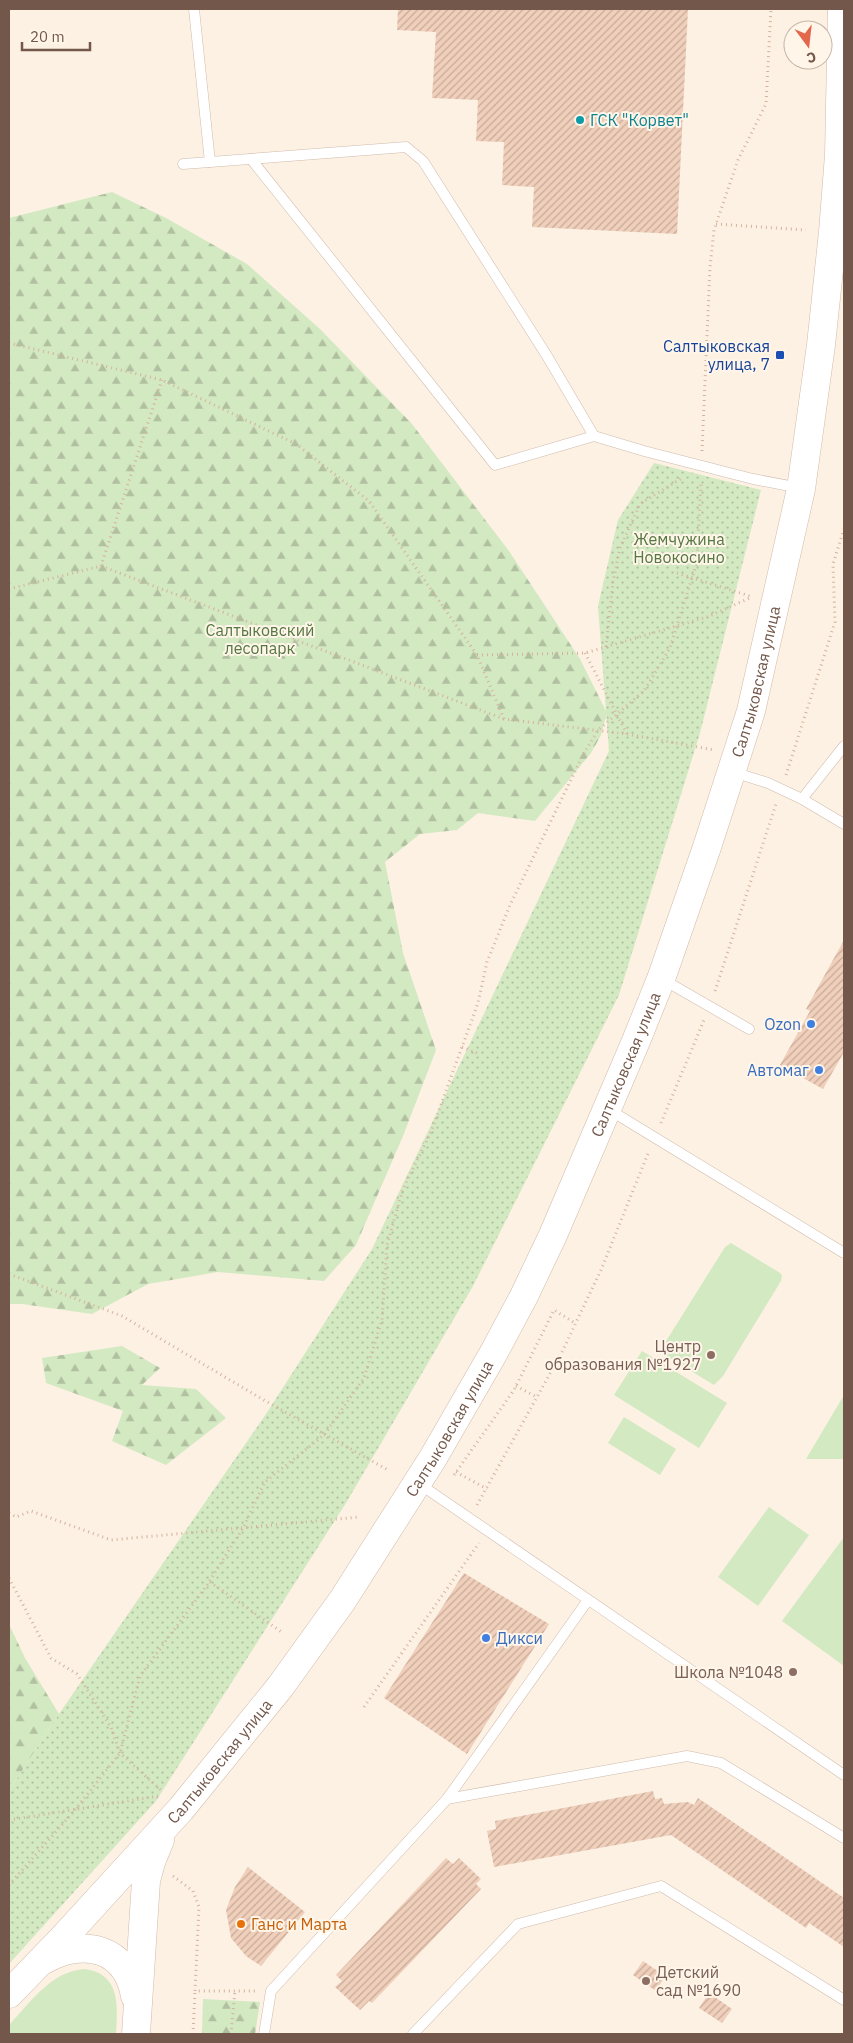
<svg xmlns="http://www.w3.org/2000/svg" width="853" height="2043" font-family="'IBM Plex Sans',sans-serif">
	<defs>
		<pattern id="forest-firs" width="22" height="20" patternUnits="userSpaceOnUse" patternTransform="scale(1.25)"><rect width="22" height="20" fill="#d3e9c2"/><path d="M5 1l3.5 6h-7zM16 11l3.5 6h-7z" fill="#b0c0a0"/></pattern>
		<pattern id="park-dots" width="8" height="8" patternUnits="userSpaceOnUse" patternTransform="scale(1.25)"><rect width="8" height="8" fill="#d3e9c2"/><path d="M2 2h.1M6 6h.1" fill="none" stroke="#b0c0a0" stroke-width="1.8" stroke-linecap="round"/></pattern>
		<pattern id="building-hatch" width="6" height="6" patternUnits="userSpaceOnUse" patternTransform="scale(1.25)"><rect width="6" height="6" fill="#f0cfbb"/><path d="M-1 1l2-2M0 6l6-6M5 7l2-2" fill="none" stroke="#c7ab9a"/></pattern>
	</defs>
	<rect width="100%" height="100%" fill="#fcf1e3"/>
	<g fill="#d3e9c2">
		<polygon points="731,1243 780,1273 782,1275 781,1281 723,1376 714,1385 665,1355 663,1353 663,1346 725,1247"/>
		<polygon points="642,1351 727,1403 699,1448 614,1395"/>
		<polygon points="844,1395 844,1459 806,1459"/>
		<polygon points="624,1417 676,1449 660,1475 608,1443"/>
		<polygon points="769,1507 809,1535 758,1606 718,1577"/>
		<polygon points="844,1537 844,1666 782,1621"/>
		<path d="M85,1969C120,1974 118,2005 116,2034H9V2025C31,2002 51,1971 85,1969Z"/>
	</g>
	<g fill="url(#forest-firs)">
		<polygon points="112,192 166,218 247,264 320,329 412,424 509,551 580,659 607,713 601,735 591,753 535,821 478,813 457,830 420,834 385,862 403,953 436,1050 403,1136 356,1245 324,1281 218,1272 148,1284 92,1314 22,1304 9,1304 9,218"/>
		<polygon points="122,1346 160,1368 142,1385 196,1389 226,1418 166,1465 112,1441 123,1411 46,1383 42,1358"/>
		<polygon points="9,1624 25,1658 59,1714 9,1791"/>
		<polygon points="203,1999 260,2002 255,2034 202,2034"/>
	</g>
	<polygon fill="url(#park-dots)" points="654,463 761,490 700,733 619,995 473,1286 346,1503 156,1801 9,1964 9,1791 59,1714 266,1414 372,1249 609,751 598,606 618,520"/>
	<g fill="url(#building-hatch)">
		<polygon points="398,9 688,9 677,234 532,227 534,187 502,185 504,142 476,141 478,100 432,98 436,32 397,30"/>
		<polygon points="844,940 844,1052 823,1089 780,1065 810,1011 806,1009"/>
		<polygon points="464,1573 549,1624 467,1754 384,1698"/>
		<polygon points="653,1791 655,1799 662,1798 664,1804 688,1802 694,1805 698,1798 844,1898 844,1947 809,1923 806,1928 671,1835 494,1867 487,1831 496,1829 495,1821"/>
		<polygon points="446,1858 453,1864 459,1858 481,1879 476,1884 481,1889 372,2003 369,2001 360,2010 335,1987 342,1981 336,1975"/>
		<polygon points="248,1867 305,1912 261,1966 246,1956 231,1938 226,1910 235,1887"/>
		<polygon points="643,1961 665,1976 656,1991 633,1975"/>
		<polygon points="709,1993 732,2009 722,2023 699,2008"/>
	</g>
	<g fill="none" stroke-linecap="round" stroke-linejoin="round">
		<g stroke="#cfbbad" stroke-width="11">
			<g id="lane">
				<polyline points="194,9 210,162 406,147 423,161 547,356 594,436 644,451 753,479 800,488"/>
				<polyline points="251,159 495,465 594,436"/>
				<polyline points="183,164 210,162"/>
				<polyline points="733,772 768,783 802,799 844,824"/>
				<polyline points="802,799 844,746"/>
				<polyline points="662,979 749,1029"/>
				<polyline points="608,1109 844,1253"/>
				<polyline points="418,1483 844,1775"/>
				<polyline points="447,1799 588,1600"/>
				<polyline points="264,2034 271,1991 447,1799 687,1756 721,1763 844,1838"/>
				<polyline points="413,2034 518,1924 661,1886 844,2000"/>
			</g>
		</g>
		<g stroke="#d1baaa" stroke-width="29">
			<g id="secondary">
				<path d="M44,1960C83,1937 127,1948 135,1996"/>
				<path id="s1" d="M9,1994L65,1936L181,1809L280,1687L342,1601L433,1458L493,1354L524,1296L553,1235L636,1041L661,979L707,847L751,711L801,489L821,345L833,232L839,155L842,9"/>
				<polyline points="136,2034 146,1881 151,1862 160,1840"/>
			</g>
		</g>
		<g stroke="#d5b29f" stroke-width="3" stroke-dasharray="1 4" stroke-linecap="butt">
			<polyline points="716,224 806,230"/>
			<polyline points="9,343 162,380 296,444 369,501 477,655 504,719"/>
			<polyline points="702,451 710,267 714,230 738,160 766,104 771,9"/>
			<polyline points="101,566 162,380"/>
			<polyline points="677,573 753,597"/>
			<polyline points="9,589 101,566 504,719 627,734 714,750"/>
			<polyline points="606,647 613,582 620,548 640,504 682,478"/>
			<polyline points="585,653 627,734"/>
			<polyline points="477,655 585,653 707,617 752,597"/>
			<polyline points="786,775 835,622 833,564 844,529"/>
			<polyline points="715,991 776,804"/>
			<polyline points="462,1047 479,1054"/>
			<polyline points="661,1123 704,1020"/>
			<polyline points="9,1274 122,1316 262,1399 388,1470"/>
			<polyline points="516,1386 537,1397"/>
			<polyline points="456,1472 487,1489"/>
			<polyline points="454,1475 514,1390 554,1310 575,1323"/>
			<polyline points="477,1505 562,1352 601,1270 649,1151"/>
			<polyline points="9,1513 16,1517 31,1511 111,1540 359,1517"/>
			<polyline points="9,1578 51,1658 77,1674 111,1727 120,1753 163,1792"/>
			<polyline points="210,1582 283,1633"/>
			<polyline points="364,1707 479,1543"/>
			<polyline points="9,1820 159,1796"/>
			<polyline points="173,1876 193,1891 199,1907 195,1991 255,1991"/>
			<polyline points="9,1885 75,1810 120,1753 140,1676 207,1585 243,1528 265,1482 324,1435 364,1378 382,1320 387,1245 403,1189 431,1132 478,1003 487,962 510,905 584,753 598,730 644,691 670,648 697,562 701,482"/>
			<polyline points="193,2034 195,1991"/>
			<polyline points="231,2034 235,1991"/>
		</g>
		<use href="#lane" stroke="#fff" stroke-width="10"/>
		<use href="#secondary" stroke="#fff" stroke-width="28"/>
	</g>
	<circle fill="#0f9aa8" stroke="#fff5e9" stroke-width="2" cx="580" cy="120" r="5"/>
	<rect fill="#1a4fb4" stroke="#fff5e9" stroke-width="2" x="775" y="350" width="10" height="10" rx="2.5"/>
	<g fill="#3f7fe0" stroke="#fff5e9" stroke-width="2">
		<circle cx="811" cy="1024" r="5"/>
		<circle cx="819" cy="1070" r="5"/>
		<circle cx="486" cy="1638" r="5"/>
	</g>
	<g fill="#8d6e63" stroke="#fff5e9" stroke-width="2">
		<circle cx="711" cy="1355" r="5"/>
		<circle cx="793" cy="1672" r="5"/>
		<circle cx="646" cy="1981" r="5"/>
	</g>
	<circle fill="#e8710a" stroke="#fff5e9" stroke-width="2" cx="241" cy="1924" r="5"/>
	<g text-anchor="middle" stroke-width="4" stroke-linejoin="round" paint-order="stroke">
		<g font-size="16" fill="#0d838f" stroke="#fff5e9" text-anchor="start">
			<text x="590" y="126">ГСК "Корвет"</text>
		</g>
		<g font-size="16" fill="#164399" stroke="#fff5e9" text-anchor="end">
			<text x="770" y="352">Салтыковская<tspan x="770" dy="18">улица, 7</tspan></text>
		</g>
		<g font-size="16" fill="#547842" stroke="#fff5e9">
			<text x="679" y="545">Жемчужина<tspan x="679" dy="18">Новокосино</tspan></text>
			<text x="260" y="636">Салтыковский<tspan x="260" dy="18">лесопарк</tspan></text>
		</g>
		<g font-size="16" fill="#73574a" stroke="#fff5e9">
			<text dy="6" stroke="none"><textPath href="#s1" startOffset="1529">Салтыковская улица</textPath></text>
			<text dy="6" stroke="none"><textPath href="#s1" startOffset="1124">Салтыковская улица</textPath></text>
			<text dy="6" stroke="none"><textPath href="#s1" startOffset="719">Салтыковская улица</textPath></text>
			<text dy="6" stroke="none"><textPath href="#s1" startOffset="314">Салтыковская улица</textPath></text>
		</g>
		<g font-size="16" fill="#366cbe" stroke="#fff5e9" text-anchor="end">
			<text x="801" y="1030">Ozon</text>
			<text x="809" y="1076">Автомаг</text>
			<text x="496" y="1644" text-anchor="start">Дикси</text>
		</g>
		<g font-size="16" fill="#785e54" stroke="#fff5e9" text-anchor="end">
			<text x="701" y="1352">Центр<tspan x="701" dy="18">образования №1927</tspan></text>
			<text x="783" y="1678">Школа №1048</text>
			<text x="656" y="1978" text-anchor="start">Детский<tspan x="656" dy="18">сад №1690</tspan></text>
		</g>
		<g font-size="16" fill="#c56008" stroke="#fff5e9" text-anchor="start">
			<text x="251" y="1930">Ганс и Марта</text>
		</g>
	</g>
	<rect width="853" height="2043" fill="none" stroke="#73574a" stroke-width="20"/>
	<g transform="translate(808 45) rotate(165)"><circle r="24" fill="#fff5e9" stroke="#c7b6a9"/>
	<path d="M0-4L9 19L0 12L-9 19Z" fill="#e3684b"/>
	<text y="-8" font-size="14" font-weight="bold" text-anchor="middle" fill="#73574a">С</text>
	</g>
	<path d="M22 42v8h68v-8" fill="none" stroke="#73574a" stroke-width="2.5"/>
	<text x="30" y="42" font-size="15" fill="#73574a" stroke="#fff5e9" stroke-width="4" paint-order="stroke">20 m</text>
</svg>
